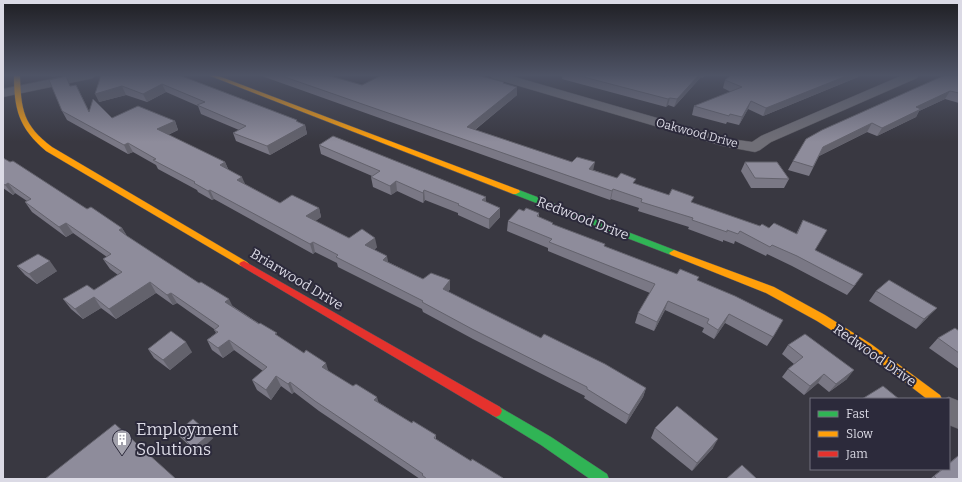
<svg xmlns="http://www.w3.org/2000/svg" width="962" height="482" font-family="Bitter,serif">
	<rect width="100%" height="100%" fill="#393841"/>
	<g fill="none" stroke-linecap="round" stroke-linejoin="round">
		<g stroke="#56555d" stroke-width="1">
			<g id="street">
				<polygon points="72,75 95,75 93,78 89,79 3,97 3,89"/>
				<polygon points="490,75 508,75 730,139 752,142 761,136 903,75 919,75 917,78 771,142 760,150 755,152 723,146 492,78"/>
				<polygon points="949,397 959,401 959,429 949,425 949,399 945,399"/>
			</g>
		</g>
		<g stroke="#56555d" stroke-width="1">
			<g id="fast">
				<polygon points="513,190 519,190 677,251 679,253 677,255 671,255 513,194 512,192"/>
				<polygon points="496,405 551,437 607,474 609,479 590,479 541,445 492,415 490,411 492,407"/>
			</g>
		</g>
		<g stroke="#56555d" stroke-width="1">
			<g id="slow">
				<path d="M14,75H20C21,110 23,125 52,147L247,262L249,264L247,266H241L46,151C19,128 14,110 14,75Z"/>
				<polygon points="208,75 216,75 519,190 520,192 516,194 513,194"/>
				<polygon points="674,250 774,287 825,315 871,344 940,395 942,399 927,399 863,350 817,321 766,293 671,255 669,253"/>
			</g>
		</g>
		<g stroke="#56555d" stroke-width="1">
			<polygon id="jam" points="244,261 500,407 502,411 500,415 496,417 492,415 241,266 239,264 241,262"/>
		</g>
		<use href="#street" fill="#706f77" fill-rule="evenodd"/>
		<use href="#fast" fill="#30b455" fill-rule="evenodd"/>
		<use href="#slow" fill="#ff9f0a" fill-rule="evenodd"/>
		<use href="#jam" fill="#e5322d" fill-rule="evenodd"/>
	</g>
	<g fill="#7a7885">
		<polygon points="101,75 179,75 305,125 307,134 270,155 236,141 233,133 239,130 201,114 198,106 166,92 147,102 126,95 99,102"/>
		<polygon points="259,75 327,75 362,85 504,82 504,83 517,95 475,130 617,178 692,203 760,226 796,234 803,220 815,250 856,284 847,295 792,266 767,254 766,256 735,241 734,244 723,240 723,242 688,229 689,227 638,211 639,208 611,199 610,200"/>
		<polygon points="563,75 706,75 702,78 701,77 674,107 668,105 666,107 562,79"/>
		<polygon points="731,75 859,75 858,77 763,116 748,109 739,125 727,122 726,124 692,115 694,106 731,92 723,88 725,80"/>
		<polygon points="959,75 959,103 945,99 919,111 916,117 877,136 867,132 819,156 809,176 788,170 793,161"/>
		<polygon points="76,85 89,111 112,118 175,121 178,130 168,135 225,162 228,169 245,184 280,203 319,208 321,217 315,221 349,238 377,247 374,250 388,262 423,279 450,280 450,289 448,292 541,338 646,388 643,397 626,424 584,398 585,396 473,339 423,312 422,309 338,267 337,263 315,252 313,254 214,199 212,200 198,192 197,190 158,169 156,165 133,152 128,154 67,120 62,111 71,86"/>
		<polygon points="319,145 486,197 486,202 500,208 500,217 489,229 458,215 458,213 425,200 423,203 397,191 391,195 373,187 371,177 372,176 321,154"/>
		<polygon points="3,158 87,209 122,228 127,236 278,336 328,371 412,423 436,435 436,439 471,461 503,479 420,479 319,411 294,392 292,394 281,386 271,400 257,390 252,380 263,371 234,350 223,358 212,350 207,340 216,333 214,329 177,303 173,305 156,293 116,319 101,308 83,319 71,309 63,299 94,290 118,275 110,269 103,259 107,257 73,233 66,237 32,212 25,202 27,201 15,193 13,195 3,188"/>
		<polygon points="745,162 789,179 784,188 751,188 741,171"/>
		<polygon points="524,211 539,213 539,217 553,225 604,246 677,274 697,281 773,337 767,346 725,323 714,339 702,332 704,328 665,310 654,331 635,323 638,313 650,293 548,251 548,248 507,231 508,221"/>
		<polygon points="17,266 57,271 37,284 25,275"/>
		<polygon points="876,291 928,317 916,329 869,301"/>
		<polygon points="959,331 959,369 929,348 938,338"/>
		<polygon points="788,345 847,379 829,392 818,383 804,395 782,377 788,369 794,364 782,354"/>
		<polygon points="148,349 192,352 170,370 154,358"/>
		<polygon points="655,428 713,448 692,471 651,438"/>
		<polygon points="177,432 213,438 197,453 180,437"/>
		<polygon points="959,455 959,479 930,479 942,469 949,469 949,463"/>
	</g>
	<g fill="#63626c">
		<polygon points="51,75 66,75 52,77"/>
		<polygon points="699,75 702,75 701,77 674,107 677,99"/>
		<polygon points="849,75 859,75 858,77 763,116 766,108"/>
		<polygon points="162,84 166,92 147,102 143,94"/>
		<polygon points="122,86 126,95 99,102 95,94"/>
		<polygon points="517,87 517,95 467,136 467,127"/>
		<polygon points="950,91 945,99 919,111 916,117 877,136 882,128 916,107"/>
		<polygon points="670,98 668,105 666,107 668,99"/>
		<polygon points="751,101 748,109 739,125 742,117"/>
		<polygon points="297,120 299,128 305,125 307,134 270,155 267,146"/>
		<polygon points="175,121 178,130 161,138 157,129"/>
		<polygon points="872,123 867,132 819,156 823,147"/>
		<polygon points="128,143 133,152 128,154 124,145"/>
		<polygon points="225,162 229,171 220,165"/>
		<polygon points="595,162 593,171 589,169"/>
		<polygon points="242,177 246,186 237,180"/>
		<polygon points="396,181 397,191 391,195 390,186"/>
		<polygon points="8,183 15,193 13,195 5,185"/>
		<polygon points="613,189 611,199 610,200 612,191"/>
		<polygon points="210,190 214,199 212,200 208,191"/>
		<polygon points="424,190 425,200 423,203 423,193"/>
		<polygon points="486,197 486,207 482,200"/>
		<polygon points="319,208 321,217 309,226 306,216"/>
		<polygon points="500,208 500,217 489,229 489,219"/>
		<polygon points="66,223 73,233 66,237 59,227"/>
		<polygon points="122,228 128,238 119,230"/>
		<polygon points="375,238 377,247 367,255 365,245"/>
		<polygon points="313,242 315,252 313,254 310,244"/>
		<polygon points="387,256 389,266 383,260"/>
		<polygon points="50,261 57,271 37,284 29,274"/>
		<polygon points="450,280 450,289 443,299 443,289"/>
		<polygon points="150,282 156,293 116,319 109,309"/>
		<polygon points="171,293 177,303 173,305 167,295"/>
		<polygon points="94,297 101,308 83,319 75,309"/>
		<polygon points="229,299 234,309 225,302"/>
		<polygon points="668,301 665,310 654,331 657,322"/>
		<polygon points="937,308 916,329 924,319"/>
		<polygon points="729,314 725,323 714,339 718,330"/>
		<polygon points="229,340 234,350 223,358 218,348"/>
		<polygon points="186,342 192,352 170,370 163,360"/>
		<polygon points="326,363 329,373 322,367"/>
		<polygon points="854,370 847,379 829,392 836,384"/>
		<polygon points="824,374 818,383 804,395 810,386"/>
		<polygon points="276,376 281,386 271,400 266,390"/>
		<polygon points="290,382 294,392 292,394 288,384"/>
		<polygon points="646,388 643,397 626,424 629,415"/>
		<polygon points="377,397 380,407 374,400"/>
		<polygon points="210,434 213,438 197,453 193,448"/>
		<polygon points="718,439 713,448 692,471 697,463"/>
	</g>
	<g fill="#8e8c9b" stroke="#63626c">
		<polygon points="101,75 179,75 297,120 296,121 305,125 267,146 233,133 246,126 197,105 205,102 162,84 143,94 122,86 95,94"/>
		<polygon points="279,75 327,75 362,85 382,75 477,75 504,82 503,83 517,87 467,127 572,162 577,157 595,162 589,169 617,178 621,173 636,179 633,183 669,195 672,189 694,197 691,202 760,226 762,224 769,228 774,223 797,234 803,220 827,230 815,250 863,274 854,286 797,256 772,245 770,247 740,231 738,234 727,230 727,232 692,220 693,218 641,202 642,199 613,189 612,191"/>
		<polygon points="576,75 660,75 665,76 666,75 699,75 677,99 670,98 668,99"/>
		<polygon points="731,75 849,75 766,108 751,101 742,117 730,114 729,116 694,106 742,87 725,80"/>
		<polygon points="945,75 959,75 959,93 950,91 916,107 921,109 882,128 872,123 823,147 813,167 793,161 806,139 822,130"/>
		<polygon points="66,76 70,86 76,85 89,112 93,99 112,118 138,106 175,121 157,129 225,162 220,165 242,177 237,180 280,203 292,195 319,208 306,216 349,238 362,229 375,238 365,245 387,256 383,260 423,279 431,273 450,280 443,289 541,338 544,334 605,364 646,388 629,415 587,389 587,387 472,329 422,302 423,301 336,257 338,255 313,242 310,244 210,190 208,191 194,183 195,182 153,160 156,159 128,143 124,145 62,111 49,80"/>
		<polygon points="333,136 486,197 482,200 500,208 489,219 458,205 459,204 424,190 423,193 396,181 390,186 371,177 380,171 319,145"/>
		<polygon points="3,158 10,162 13,161 87,209 91,207 122,228 119,230 127,236 199,283 201,282 229,299 225,302 259,324 260,323 277,333 275,334 304,353 306,350 326,363 322,367 353,386 356,384 377,397 374,400 412,423 413,421 436,435 434,438 471,461 472,459 503,478 502,479 427,479 422,475 423,474 315,401 290,382 288,384 276,376 266,390 252,380 267,367 229,340 218,348 207,340 218,332 214,330 219,326 171,293 167,295 150,282 109,309 94,297 75,309 63,299 87,285 94,290 122,272 103,259 111,254 66,223 59,227 25,202 31,199 8,183 5,185 3,184"/>
		<polygon points="745,162 777,162 789,179 755,178"/>
		<polygon points="526,208 539,213 537,216 553,223 552,224 605,244 604,246 677,274 680,269 699,277 697,280 735,296 783,320 773,337 729,314 718,330 707,323 709,319 668,301 657,322 638,313 655,284 549,242 552,239 508,221 519,209 524,211"/>
		<polygon points="38,254 50,261 29,274 17,266"/>
		<polygon points="889,280 937,308 924,319 876,291"/>
		<polygon points="955,328 959,331 959,353 938,338"/>
		<polygon points="171,331 186,342 163,360 148,349"/>
		<polygon points="805,334 854,370 836,384 824,374 810,386 788,369 803,357 788,345"/>
		<polygon points="883,386 899,399 862,399"/>
		<polygon points="677,406 718,439 697,463 655,428"/>
		<polygon points="193,419 210,434 193,448 177,432"/>
		<polygon points="115,424 176,479 45,479"/>
		<polygon points="959,455 959,479 937,479 934,476 943,469 949,469 949,464"/>
		<polygon points="742,465 757,479 726,479"/>
	</g>
	<linearGradient id="sky" x2="0" y2="1"><stop stop-color="#1f1f24"/><stop offset="0.53" stop-color="#4e5365"/><stop offset="1" stop-color="#4e5365" stop-opacity="0"/></linearGradient>
	<rect width="962" height="142" fill="url(#sky)"/>
	<defs>
		<g id="building-pin" transform="scale(1)"><path d="M0 17L-7.5 6A9.5 9.5 0 1 1 7.5 6Z" fill="#a2a1ac" stroke="#2c2a3b"/><path d="M-4-6H4V6H1V3H-1V6H-4ZM-2.5-4.3h1.7v1.8h-1.7ZM.8-4.3h1.7v1.8H.8ZM-2.5-1h1.7V.8h-1.7ZM.8-1h1.7V.8H.8Z" fill="#fff"/></g>
	</defs>
	<g fill-rule="evenodd">
		<use href="#building-pin" x="122" y="439"/>
	</g>
	<g text-anchor="middle" stroke-width="4" stroke-linejoin="round" paint-order="stroke">
		<g font-size="12" fill="#dbdae5" stroke="#2c2a3b">
			<text transform="translate(697 133) rotate(15)" y="4">Oakwood Drive</text>
		</g>
		<g font-size="14" fill="#dbdae5" stroke="#2c2a3b">
			<text transform="translate(583 218) rotate(21)" y="5">Redwood Drive</text>
			<text transform="translate(297 279) rotate(31)" y="5">Briarwood Drive</text>
			<text transform="translate(875 355) rotate(35)" y="5">Redwood Drive</text>
		</g>
		<g font-size="17" fill="#dbdae5" stroke="#2c2a3b" text-anchor="start">
			<text x="136" y="435">Employment<tspan x="136" dy="20">Solutions</tspan></text>
		</g>
	</g>
	<rect width="962" height="482" fill="none" stroke="#dbdae5" stroke-width="8"/>
	<rect x="810" y="398" width="140" height="72" fill="#2c2a3b" stroke="#72707f"/>
	<rect x="818" y="411" width="20" height="6" fill="#30b455" stroke="#72707f"/>
	<text x="846" y="418" font-size="12" fill="#dbdae5">Fast</text>
	<rect x="818" y="431" width="20" height="6" fill="#ff9f0a" stroke="#72707f"/>
	<text x="846" y="438" font-size="12" fill="#dbdae5">Slow</text>
	<rect x="818" y="451" width="20" height="6" fill="#e5322d" stroke="#72707f"/>
	<text x="846" y="458" font-size="12" fill="#dbdae5">Jam</text>
</svg>
